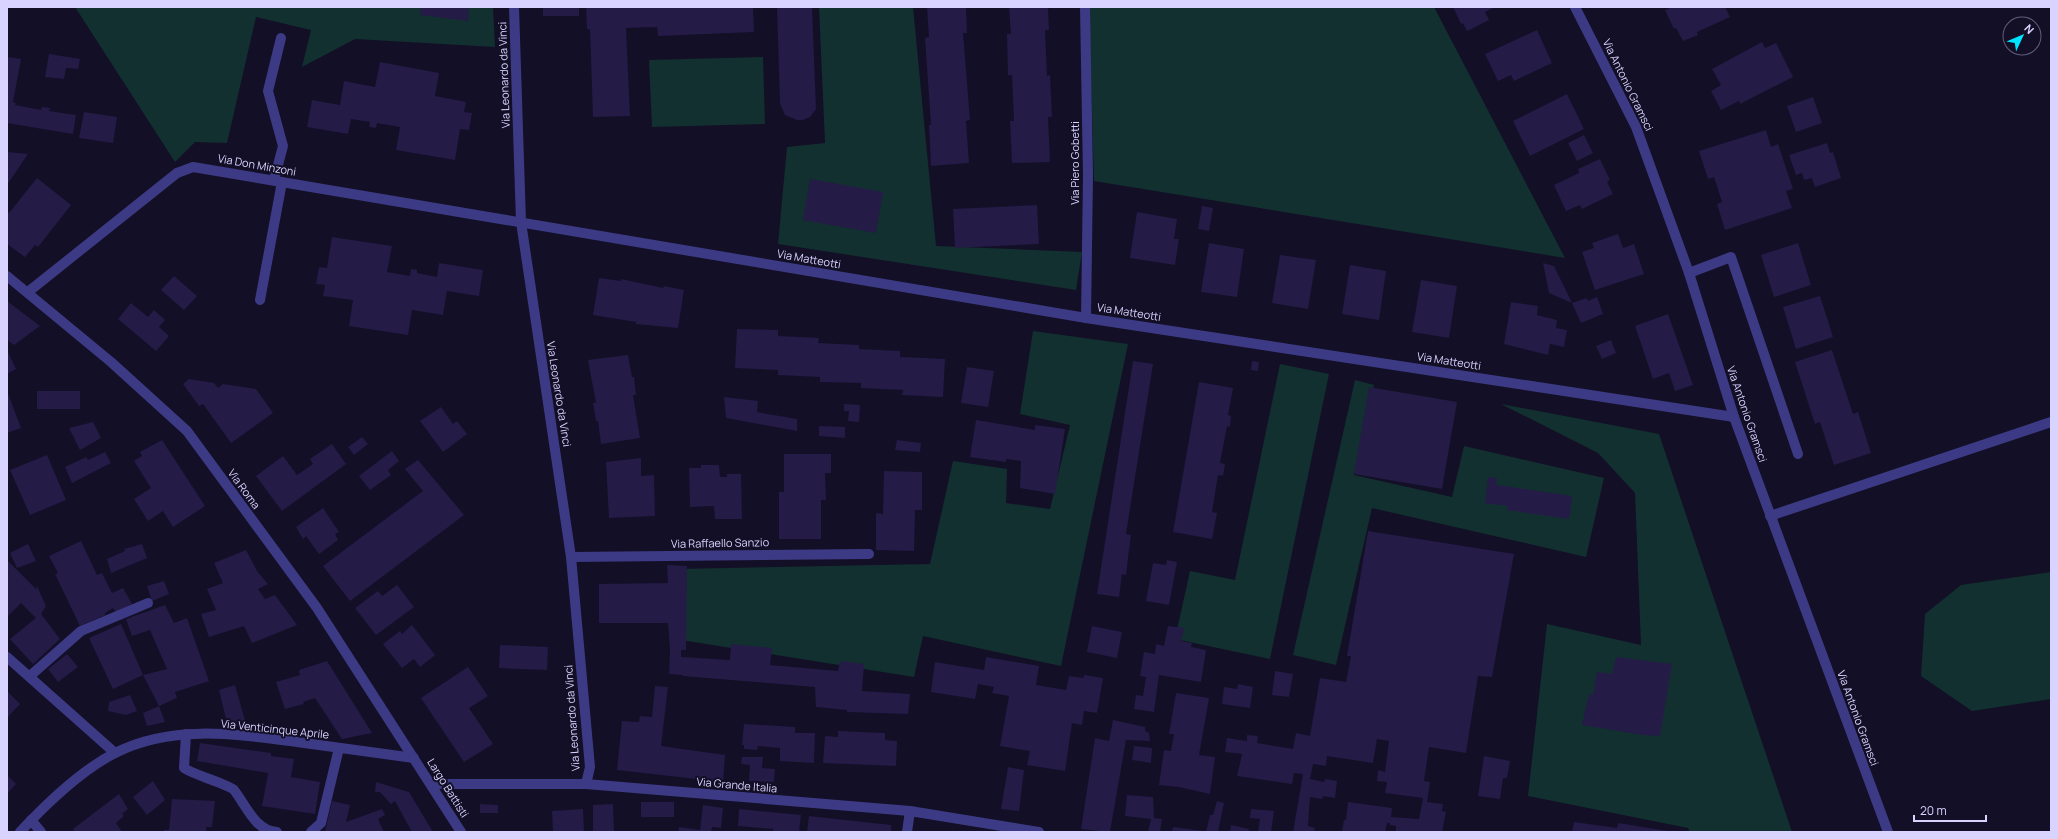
<svg xmlns="http://www.w3.org/2000/svg" width="2058" height="839" font-family="Manrope,sans-serif">
	<rect width="100%" height="100%" fill="#130f26"/>
	<g fill="#12302f">
		<polygon points="75,7 493,7 495,47 355,39 302,67 311,30 256,17 227,143 195,142 175,162"/>
		<polygon points="819,7 913,7 936,246 1082,252 1076,290 778,244 787,147 825,143"/>
		<polygon points="1089,7 1434,7 1565,258 1094,181"/>
		<polygon points="763,57 765,124 652,127 649,60"/>
		<polygon points="1033,331 1128,344 1061,666 923,636 914,677 681,640 678,569 930,564 953,461 1007,469 1006,503 1050,509 1070,425 1020,414"/>
		<polygon points="1280,364 1329,374 1270,659 1175,639 1190,571 1235,580"/>
		<polygon points="1355,380 1374,385 1354,475 1452,497 1464,446 1604,478 1586,557 1372,508 1336,665 1293,655"/>
		<polygon points="1501,404 1659,434 1792,832 1690,832 1688,828 1528,796 1547,624 1641,645 1635,493 1598,453"/>
		<polygon points="2051,572 2051,699 1972,711 1921,676 1925,614 1961,585"/>
	</g>
	<g fill="#241b47">
		<polygon points="421,7 469,7 468,21 420,15"/>
		<rect x="543" y="7" width="36" height="9"/>
		<polygon points="586,7 753,7 754,32 658,36 657,27 626,28 630,116 593,117 590,29 587,29"/>
		<polygon points="777,7 812,7 816,109 810,117 803,120 797,120 785,115 780,103"/>
		<polygon points="927,7 966,7 967,33 963,33 970,120 966,121 969,163 931,166 929,125 931,125 925,38 929,37"/>
		<polygon points="1009,7 1048,7 1049,30 1045,30 1047,76 1050,75 1052,117 1048,117 1050,162 1012,163 1010,121 1014,121 1012,75 1008,75 1007,34 1011,34"/>
		<polygon points="1453,7 1495,7 1485,12 1489,20 1467,31 1463,23 1461,24"/>
		<polygon points="1672,7 1725,7 1730,17 1697,32 1698,35 1683,41 1676,28 1674,29 1665,10"/>
		<polygon points="1537,30 1552,63 1514,81 1511,75 1498,81 1485,54"/>
		<polygon points="1762,42 1765,48 1776,43 1793,77 1740,104 1739,101 1721,110 1711,91 1721,85 1712,69"/>
		<polygon points="49,54 80,59 78,69 66,68 64,79 45,77"/>
		<polygon points="7,57 21,59 13,102 16,103 15,105 41,110 42,107 50,108 49,111 76,115 73,134 7,123"/>
		<polygon points="380,62 439,73 435,96 466,102 464,112 472,113 469,130 460,129 455,160 396,150 400,127 377,123 376,128 369,127 370,122 351,119 348,134 307,127 312,100 340,105 344,81 375,87"/>
		<polygon points="1567,94 1584,129 1530,156 1513,121"/>
		<polygon points="1813,97 1822,123 1796,132 1787,106"/>
		<polygon points="84,112 117,117 113,143 79,138"/>
		<polygon points="1766,130 1771,147 1778,144 1793,189 1786,191 1792,208 1725,230 1717,204 1722,202 1714,177 1708,179 1699,151"/>
		<polygon points="1584,135 1593,153 1577,161 1568,143"/>
		<polygon points="1827,143 1830,153 1833,152 1841,178 1815,187 1812,178 1804,180 1802,173 1796,175 1789,155"/>
		<polygon points="7,152 28,154 7,185"/>
		<polygon points="1600,159 1610,180 1607,182 1613,194 1582,209 1580,205 1566,211 1554,185 1579,173 1578,169"/>
		<polygon points="37,178 71,205 38,247 35,245 25,257 7,244 7,212 9,213"/>
		<polygon points="810,179 883,192 876,233 803,220"/>
		<polygon points="1037,205 1039,244 955,248 953,209"/>
		<polygon points="1202,206 1213,208 1209,231 1198,229"/>
		<polygon points="1137,212 1177,219 1174,239 1179,239 1175,265 1130,258"/>
		<polygon points="1618,234 1623,248 1634,244 1644,274 1595,290 1582,252 1594,248 1592,243"/>
		<polygon points="332,237 392,246 387,272 410,276 411,269 417,270 417,273 437,277 439,263 483,270 479,296 447,291 443,315 412,310 408,335 349,326 353,300 323,296 325,285 316,284 319,267 327,268"/>
		<polygon points="1209,243 1244,249 1237,297 1201,292"/>
		<polygon points="1798,243 1811,285 1774,297 1761,255"/>
		<polygon points="1280,255 1316,260 1308,309 1272,303"/>
		<polygon points="1543,263 1554,266 1572,303 1587,298 1588,301 1597,297 1603,314 1581,323 1572,303 1549,293"/>
		<polygon points="1350,265 1386,271 1379,320 1342,314"/>
		<polygon points="174,276 197,296 184,310 161,290"/>
		<polygon points="599,278 621,281 621,279 663,288 664,286 684,290 678,328 636,324 636,322 593,315"/>
		<polygon points="1421,280 1457,286 1449,338 1412,332"/>
		<polygon points="1820,296 1833,337 1796,349 1783,307"/>
		<polygon points="7,301 40,326 14,345 7,340"/>
		<polygon points="1511,302 1538,306 1537,315 1557,320 1556,328 1567,330 1564,347 1550,344 1548,355 1504,344"/>
		<polygon points="131,303 148,317 154,310 165,320 159,327 169,336 156,351 118,319"/>
		<polygon points="1668,314 1693,385 1675,391 1669,373 1653,379 1635,326"/>
		<polygon points="737,329 778,330 778,336 819,338 818,343 859,345 859,349 900,351 900,357 945,359 943,397 902,395 903,390 861,388 861,383 820,382 820,377 778,375 778,370 735,368"/>
		<polygon points="1611,340 1616,353 1602,359 1596,346"/>
		<polygon points="7,350 16,369 7,374"/>
		<polygon points="1832,350 1853,414 1858,412 1871,453 1834,465 1820,422 1815,424 1795,362"/>
		<polygon points="628,355 632,377 634,377 636,395 633,395 640,438 601,444 598,421 596,421 593,403 596,403 588,360"/>
		<polygon points="1133,361 1153,364 1126,534 1131,535 1129,550 1126,575 1122,574 1119,597 1097,594"/>
		<polygon points="1252,361 1259,362 1258,371 1251,370"/>
		<polygon points="967,367 994,371 988,407 961,403"/>
		<polygon points="189,379 214,383 218,388 223,384 256,389 273,413 231,443 203,404 199,406 183,384"/>
		<polygon points="1199,382 1233,388 1228,415 1231,416 1230,427 1227,426 1220,463 1225,464 1223,476 1218,475 1212,512 1217,513 1212,539 1173,532"/>
		<polygon points="1369,387 1457,402 1442,489 1354,474"/>
		<polygon points="7,391 21,428 7,433"/>
		<rect x="37" y="391" width="43" height="18"/>
		<polygon points="724,397 758,401 757,412 797,419 797,431 726,418"/>
		<polygon points="844,404 860,405 859,422 848,421 849,411 844,411"/>
		<polygon points="441,407 453,424 457,421 467,434 443,452 420,421"/>
		<polygon points="976,420 1035,430 1035,425 1065,429 1055,494 1020,488 1021,461 1006,459 1006,462 970,457"/>
		<polygon points="93,422 101,438 80,450 69,428"/>
		<polygon points="819,426 845,427 845,438 819,436"/>
		<polygon points="362,437 368,444 354,455 348,447"/>
		<polygon points="162,440 205,506 173,527 163,511 148,521 134,499 151,488 134,461 142,456 140,452"/>
		<polygon points="897,440 921,443 920,452 895,450"/>
		<polygon points="332,444 346,464 282,511 256,476 283,456 297,475 313,464 310,459"/>
		<polygon points="392,451 399,461 388,470 391,475 370,490 359,476"/>
		<polygon points="105,452 111,463 72,483 65,467 86,457 88,460"/>
		<polygon points="784,454 831,454 831,473 825,473 826,500 821,500 821,539 779,539 779,492 784,492"/>
		<polygon points="47,455 66,500 30,515 10,470"/>
		<polygon points="641,458 641,476 654,475 655,516 609,518 606,462"/>
		<polygon points="418,460 464,515 350,601 323,566 423,491 405,469"/>
		<polygon points="701,465 719,465 720,477 727,477 727,474 741,474 742,519 715,519 714,506 690,507 689,468 701,468"/>
		<polygon points="884,471 922,472 922,510 915,510 914,551 876,550 876,513 883,514"/>
		<polygon points="1488,477 1497,478 1496,485 1572,496 1569,519 1507,510 1508,506 1485,503"/>
		<polygon points="323,508 339,532 335,534 338,540 319,554 306,536 303,539 296,527"/>
		<polygon points="1368,531 1514,554 1492,677 1478,676 1466,753 1429,747 1424,781 1430,782 1427,802 1443,804 1442,811 1446,812 1442,832 1396,832 1396,826 1390,825 1390,823 1387,823 1385,832 1342,832 1344,820 1346,820 1348,802 1392,808 1391,817 1419,819 1423,798 1385,793 1387,782 1377,781 1378,770 1385,772 1389,741 1377,739 1373,763 1327,756 1326,766 1313,764 1310,779 1324,782 1325,779 1337,781 1335,798 1323,796 1322,799 1310,797 1308,826 1315,828 1314,832 1293,832 1303,774 1294,773 1292,784 1237,776 1242,754 1225,752 1227,738 1247,741 1247,735 1258,736 1257,743 1293,749 1296,733 1310,736 1320,678 1346,682 1351,656 1347,656"/>
		<polygon points="81,541 97,575 102,573 112,593 123,588 132,604 116,612 113,608 105,613 105,615 80,626 55,574 58,573 49,556"/>
		<polygon points="28,544 36,561 17,568 10,553"/>
		<polygon points="142,544 147,558 111,573 107,559 125,551 124,549"/>
		<polygon points="246,550 257,571 268,584 258,589 265,599 275,595 297,625 252,643 244,626 209,637 201,614 216,610 207,589 223,583 214,563"/>
		<polygon points="7,560 36,589 37,586 46,606 41,614 60,639 33,664 10,639 36,618 21,603 7,617"/>
		<polygon points="1167,560 1177,562 1169,605 1146,601 1153,563 1166,565"/>
		<polygon points="667,565 687,566 686,650 681,650 681,657 730,660 731,644 772,648 770,665 838,671 840,661 864,664 862,691 910,694 908,714 847,712 847,710 816,707 815,687 683,676 683,675 669,674 670,650 668,623 599,623 599,584 668,583"/>
		<polygon points="164,581 169,594 152,601 147,586"/>
		<polygon points="397,585 414,607 376,635 355,608 378,591 382,596"/>
		<polygon points="165,605 174,623 187,618 209,681 175,692 177,698 159,706 165,722 147,726 143,713 159,706 143,675 113,689 89,638 121,624 143,675 167,669 150,630 132,636 126,619"/>
		<polygon points="412,625 435,655 420,667 414,659 402,668 383,644 400,631 402,634"/>
		<polygon points="1092,626 1122,632 1117,658 1087,652"/>
		<polygon points="1168,626 1184,628 1181,641 1192,643 1191,647 1206,650 1201,682 1159,675 1154,712 1134,709 1136,695 1143,696 1146,677 1140,676 1144,652 1155,654 1156,644 1164,646"/>
		<polygon points="500,645 548,647 547,670 499,668"/>
		<polygon points="67,654 78,667 58,682 48,669"/>
		<polygon points="986,657 1039,666 1036,685 1066,690 1069,676 1084,678 1084,675 1103,678 1097,713 1084,711 1082,725 1072,723 1065,771 1027,765 1030,751 1000,746 1009,696 992,693 994,687 978,684 975,699 931,692 935,662 984,670"/>
		<polygon points="1616,657 1672,664 1660,736 1643,735 1582,725 1589,694 1593,695 1597,672 1612,674"/>
		<polygon points="327,661 372,733 342,739 315,698 303,702 304,704 285,709 276,682 300,675 299,670"/>
		<polygon points="468,667 488,696 469,708 493,744 464,762 421,698"/>
		<polygon points="1275,671 1293,674 1289,697 1272,695"/>
		<polygon points="1238,684 1253,687 1250,708 1222,704 1224,687 1237,689"/>
		<polygon points="235,685 246,724 227,723 219,690"/>
		<polygon points="655,686 668,687 661,746 725,755 723,782 617,770 622,721 639,722 640,716 652,717"/>
		<polygon points="7,691 20,704 7,718"/>
		<polygon points="1176,693 1209,698 1199,755 1215,757 1210,794 1179,787 1159,785 1164,750 1171,751 1174,734 1169,734"/>
		<polygon points="130,695 137,711 126,715 108,711 109,702"/>
		<polygon points="1113,720 1145,727 1145,731 1149,733 1150,741 1126,740 1110,832 1081,829 1095,738 1109,741"/>
		<polygon points="744,724 795,727 795,733 815,733 814,763 780,761 780,748 758,746 757,750 744,749 744,745 742,745"/>
		<polygon points="838,731 885,733 885,740 897,741 896,766 823,763 825,736 838,737"/>
		<polygon points="200,743 271,753 271,756 294,759 291,777 320,782 315,814 262,806 268,773 197,761"/>
		<polygon points="1134,746 1152,748 1151,763 1132,760"/>
		<polygon points="1484,756 1510,761 1507,778 1503,778 1500,799 1478,796"/>
		<polygon points="742,757 763,757 762,768 775,769 774,782 749,781 750,765 741,764"/>
		<polygon points="1008,767 1024,770 1019,811 1001,809"/>
		<polygon points="7,775 16,784 7,794"/>
		<polygon points="153,781 165,800 147,815 133,797"/>
		<polygon points="376,782 409,792 433,832 412,832 395,801 391,804 380,792 375,792"/>
		<polygon points="119,794 128,809 122,814 124,816 116,823 122,832 75,832 73,829"/>
		<polygon points="1127,795 1153,797 1154,818 1162,819 1160,832 1148,832 1151,819 1125,816"/>
		<polygon points="172,799 215,801 212,827 206,827 206,832 164,832 164,830 169,830"/>
		<polygon points="332,801 350,805 346,822 382,809 385,815 378,819 384,832 325,832"/>
		<polygon points="1217,801 1224,803 1218,832 1206,832 1210,815 1213,815"/>
		<rect x="641" y="802" width="33" height="15"/>
		<polygon points="480,804 498,805 498,813 480,813"/>
		<polygon points="613,804 614,832 593,832 593,805"/>
		<polygon points="703,805 723,808 721,828 712,827 711,832 678,832 679,827 700,830"/>
		<polygon points="583,809 584,832 553,832 552,811"/>
		<polygon points="739,809 801,815 799,832 773,832 773,829 738,826"/>
		<polygon points="1251,809 1274,811 1271,832 1258,832 1260,819 1250,818"/>
		<polygon points="809,816 891,825 891,832 807,832"/>
		<polygon points="1574,822 1617,828 1618,823 1668,831 1572,832"/>
		<polygon points="1231,825 1249,829 1248,832 1230,832"/>
		<polygon points="1173,827 1203,831 1203,832 1172,832"/>
	</g>
	<g fill="none" stroke-linecap="round" stroke-linejoin="round">
		<g stroke="#3d3a85" stroke-width="10">
			<polyline points="514,7 521,222 571,557 590,767 586,784"/>
			<polyline points="1085,7 1088,175 1086,318"/>
			<polyline points="1575,7 1636,127 1689,273 1734,417 1888,832"/>
			<polyline points="274,180 283,146 268,91 281,38"/>
			<polyline points="1689,273 1731,257 1798,454"/>
			<polyline points="7,276 111,362 187,431 317,608 461,832"/>
			<polyline points="28,292 177,173 193,167 1086,318 1734,417"/>
			<polyline points="260,300 282,182"/>
			<polyline points="1770,516 2051,422"/>
			<polyline points="571,557 869,554"/>
			<polyline points="7,657 115,753"/>
			<polyline points="30,676 81,631 148,603"/>
			<path d="M186,734L184,768C194,775 230,785 234,790C246,805 255,831 277,832"/>
			<polyline points="431,784 586,784 910,811 1039,832"/>
			<polyline points="31,820 41,832"/>
			<path d="M20,832C47,803 80,771 115,753C172,724 236,734 297,742C336,747 375,753 414,758"/>
			<polyline points="311,832 321,823 339,748"/>
			<polyline points="907,832 910,811"/>
		</g>
	</g>
	<g text-anchor="middle" stroke-width="4" stroke-linejoin="round" paint-order="stroke">
		<g font-size="11" fill="#d9d4ff" stroke="#130f26">
			<text transform="translate(504 75) rotate(-92)" y="4">Via Leonardo da Vinci</text>
			<text transform="translate(1628 85) rotate(64)" y="4">Via Antonio Gramsci</text>
			<text transform="translate(1075 163) rotate(-90)" y="4">Via Piero Gobetti</text>
			<text transform="translate(257 165) rotate(10)" y="4">Via Don Minzoni</text>
			<text transform="translate(809 259) rotate(10)" y="4">Via Matteotti</text>
			<text transform="translate(1129 312) rotate(9)" y="4">Via Matteotti</text>
			<text transform="translate(1449 361) rotate(9)" y="4">Via Matteotti</text>
			<text transform="translate(559 394) rotate(81)" y="4">Via Leonardo da Vinci</text>
			<text transform="translate(1747 414) rotate(71)" y="4">Via Antonio Gramsci</text>
			<text transform="translate(244 489) rotate(54)" y="4">Via Roma</text>
			<text transform="translate(720 543) rotate(-1)" y="4">Via Raffaello Sanzio</text>
			<text transform="translate(572 718) rotate(-94)" y="4">Via Leonardo da Vinci</text>
			<text transform="translate(1858 718) rotate(70)" y="4">Via Antonio Gramsci</text>
			<text transform="translate(275 729) rotate(6)" y="4">Via Venticinque Aprile</text>
			<text transform="translate(737 785) rotate(5)" y="4">Via Grande Italia</text>
			<text transform="translate(448 788) rotate(58)" y="4">Largo Battisti</text>
		</g>
	</g>
	<rect width="2058" height="839" fill="none" stroke="#d9d4ff" stroke-width="16"/>
	<g transform="translate(2022 36) rotate(46)"><circle r="19" fill="#130f26" stroke="#625e7d"/>
	<path d="M0-3L7 15L0 10L-7 15Z" fill="#00e5ff"/>
	<text y="-6" font-size="11" font-weight="bold" text-anchor="middle" fill="#d9d4ff">N</text>
	</g>
	<path d="M1914 815v6h72v-6" fill="none" stroke="#d9d4ff" stroke-width="2"/>
	<text x="1920" y="815" font-size="12" fill="#d9d4ff" stroke="#130f26" stroke-width="3" paint-order="stroke">20 m</text>
</svg>
